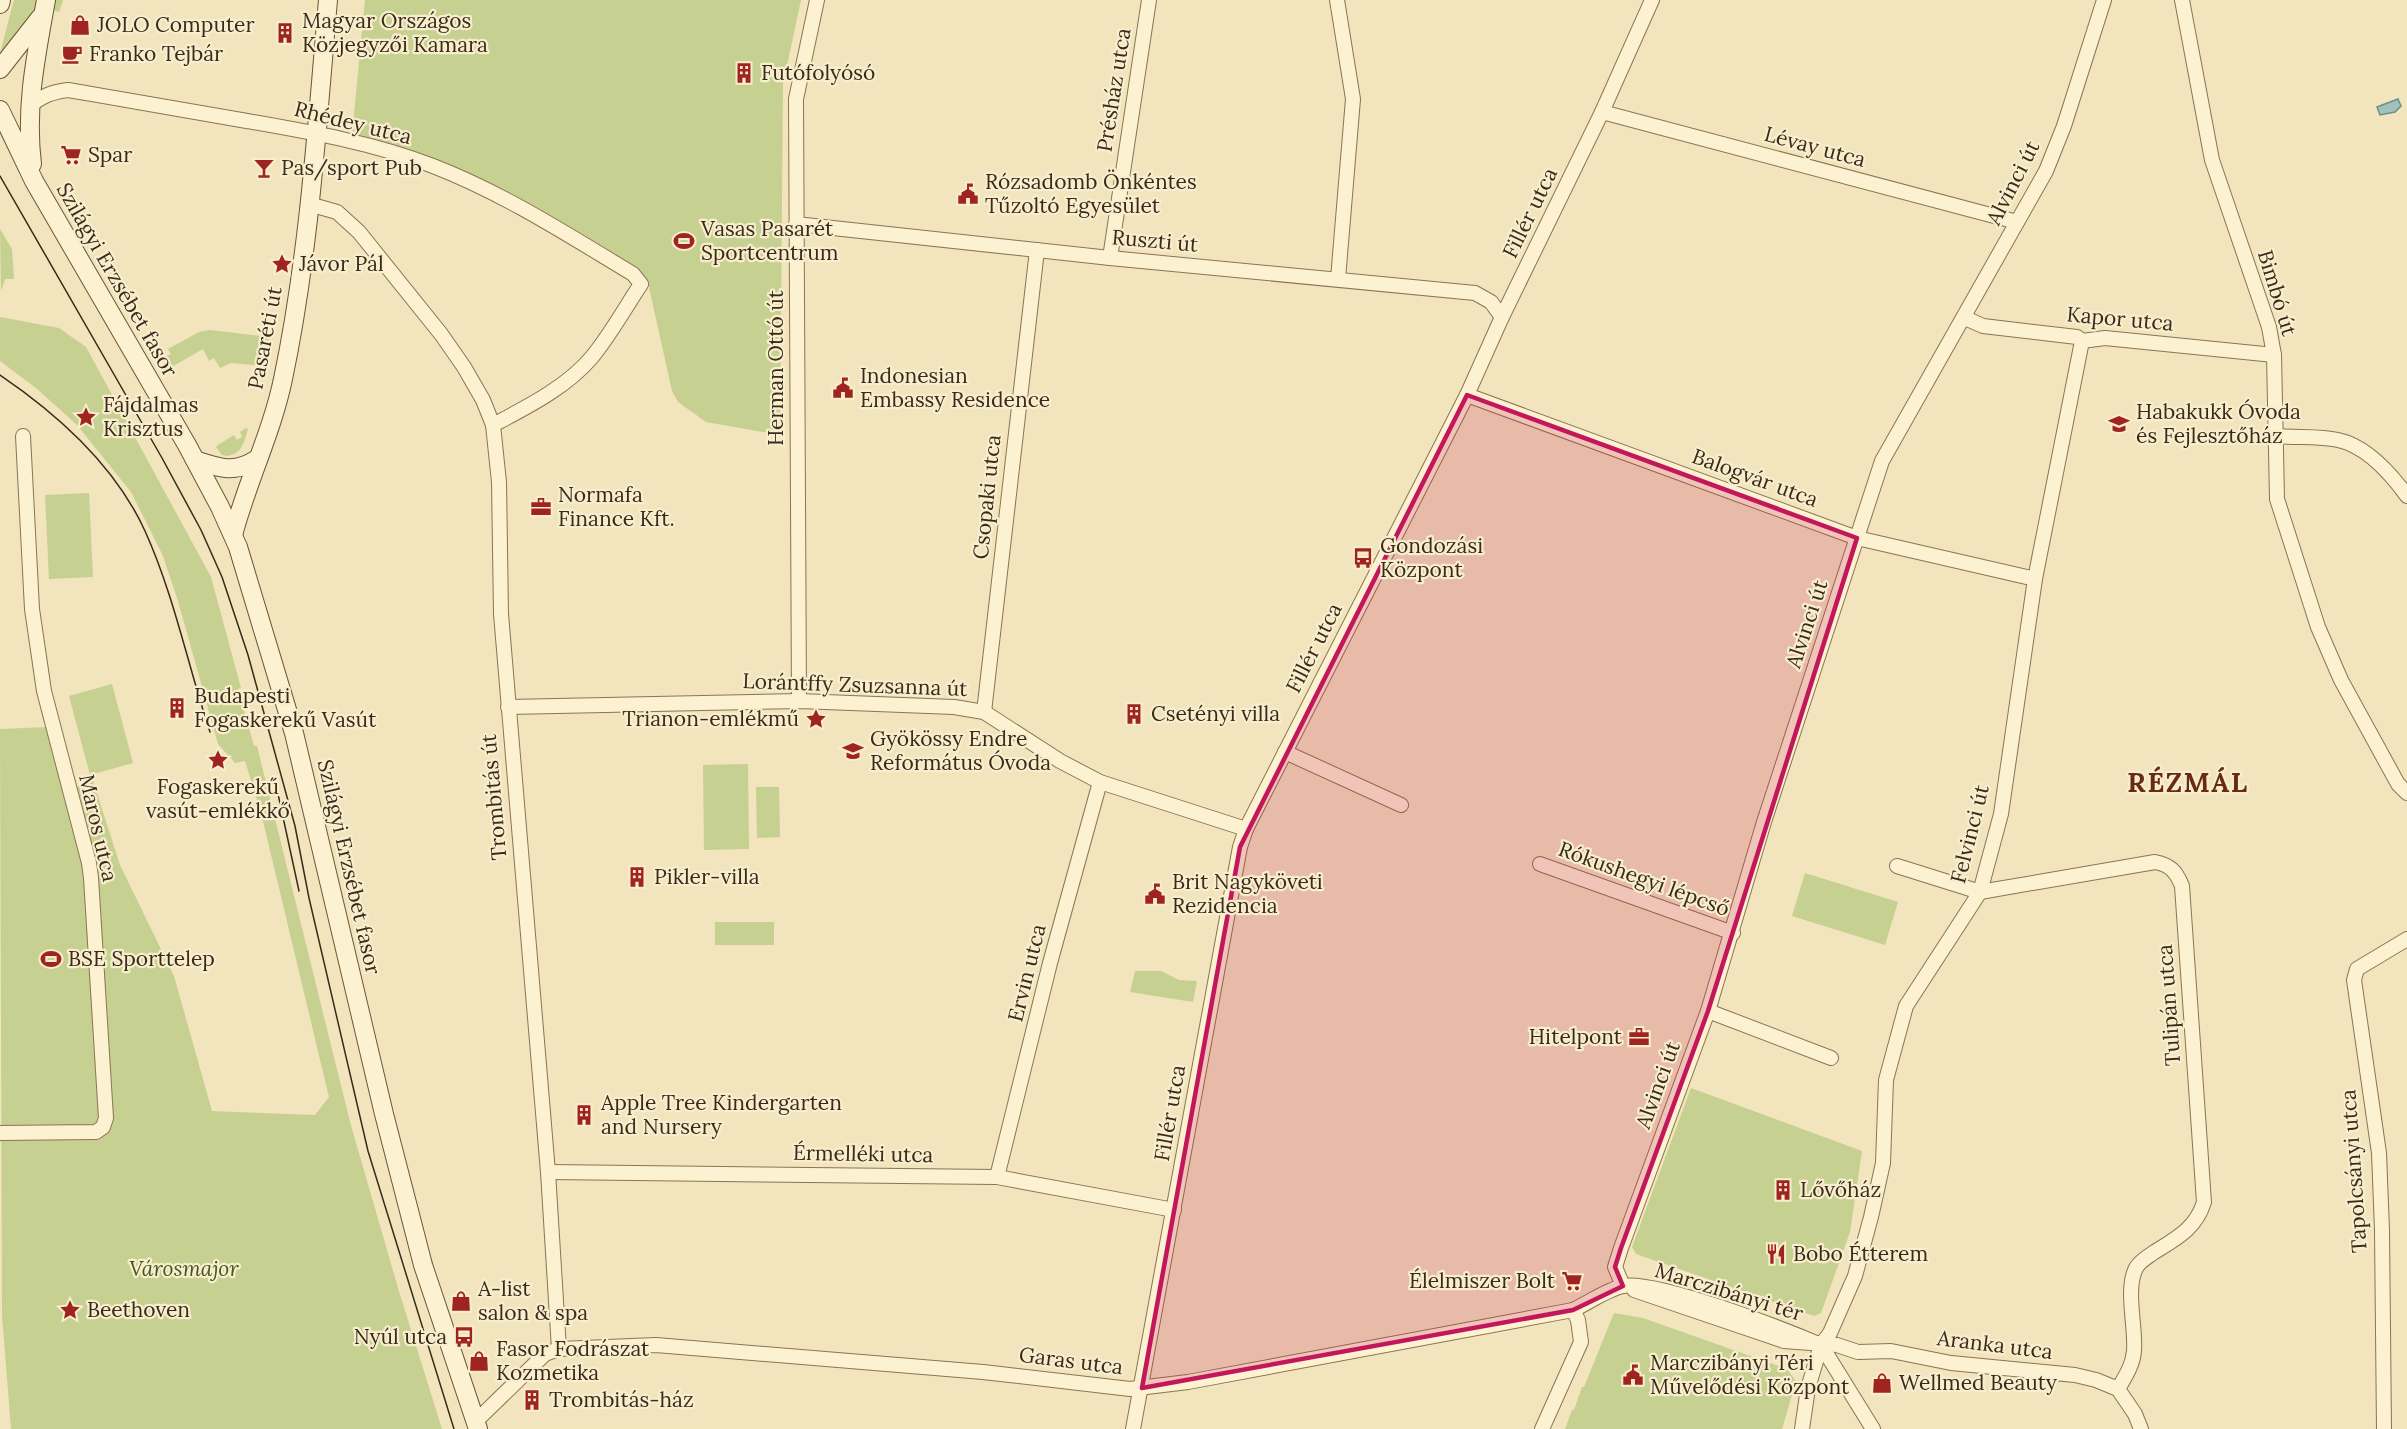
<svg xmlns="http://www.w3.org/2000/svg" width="2407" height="1429" font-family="Lora,serif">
	<rect width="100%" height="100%" fill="#f2e4bc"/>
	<g fill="#c6d090">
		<polygon points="14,0 63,0 59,12 39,7 0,53"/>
		<polygon points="365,0 801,0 783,84 780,435 706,422 678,402 672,391 648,283 640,273 435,160 393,144 352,135"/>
		<polygon points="0,229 12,249 14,279 5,279 1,291"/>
		<polygon points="0,317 59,328 86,347 211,577 241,688 238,689 254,746 257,746 350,1122 398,1288 442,1429 11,1429 2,1315 0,729 48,727 74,788 93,781 120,865 174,976 212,1111 315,1115 329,1097 261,813 245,761 235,763 218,744 178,601 163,556 131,492 77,425 36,388 0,361"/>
		<polygon points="210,330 269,337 266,366 231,363 220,368 214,358 209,361 203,349 168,369 162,359 171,354 168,349 199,332"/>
		<path d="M246,428L248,429C244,442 242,454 227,456L222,455L216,447L218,445L234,435L237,440L242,437L240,432Z"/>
		<polygon points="89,493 93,577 49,579 45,495"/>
		<polygon points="112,684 133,763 90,775 69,696"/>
		<polygon points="748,764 749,849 704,850 703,765"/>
		<polygon points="756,787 779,787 780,837 757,838"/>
		<polygon points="1805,873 1898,902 1885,945 1792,916"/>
		<rect x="715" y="922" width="59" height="23"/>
		<polygon points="1135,971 1161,971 1179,980 1197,981 1193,1002 1130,992"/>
		<polygon points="1691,1088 1862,1151 1850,1232 1821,1313 1814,1316 1636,1254 1632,1247"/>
		<polygon points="1614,1313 1643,1318 1787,1369 1796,1381 1782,1429 1565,1429 1572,1410 1574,1410 1582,1387 1584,1387"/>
	</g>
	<polygon fill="#a1c2ba" stroke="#679188" stroke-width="1.5" points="2398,99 2401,106 2395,112 2380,115 2377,107"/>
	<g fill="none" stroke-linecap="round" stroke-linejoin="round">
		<g stroke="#8b7454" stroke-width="16">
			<g id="street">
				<polyline points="1337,0 1353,99 1338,279"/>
				<polyline points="2182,0 2212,160 2269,327 2274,355 2277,499 2318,627 2341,680 2398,784 2407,793"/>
				<path d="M29,107C41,96 52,92 68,90C128,100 188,111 247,121C310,132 374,143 433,166C505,194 568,235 633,274L641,284C625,308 610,335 592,357C567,387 527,407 493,425"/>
				<polyline points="1602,112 2017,222"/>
				<polyline points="309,204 337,212 359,232 441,334 464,367 483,400 493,425 499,482 501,614 548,1172 559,1349"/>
				<polyline points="796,224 1110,258 1475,293 1491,302 1502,317"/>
				<polyline points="1110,258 1149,0"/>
				<polyline points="1965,318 1983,326 2077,337 2082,341 2105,338 2274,355"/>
				<polyline points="1467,395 1857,538 2035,579"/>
				<path d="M2277,436C2297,438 2319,436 2338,440C2367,446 2391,474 2407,496"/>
				<polyline points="799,701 796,99 817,0"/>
				<polyline points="508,707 799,701 954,707 984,712 1060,761 1100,782 1246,829"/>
				<polyline points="984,712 1037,250"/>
				<polyline points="1285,752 1401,805"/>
				<polyline points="1540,864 1733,933"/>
				<path d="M1897,866L1980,892L2155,862C2170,865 2176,871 2182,886L2204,1202C2196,1229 2175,1239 2153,1253C2146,1258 2140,1261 2136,1268C2125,1289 2136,1327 2134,1351C2133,1365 2125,1377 2118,1389"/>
				<polyline points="1708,1011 1831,1058"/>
				<polyline points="0,1133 96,1132 103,1127 106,1118 91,878 89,863 44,691 32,609 23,436"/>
				<polyline points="548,1172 997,1177 1174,1210"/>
				<polyline points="997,1177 1050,963 1100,782"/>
				<polyline points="1623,1286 1615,1267 1621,1248 1708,1011 1764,822 1882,461 2046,171 2064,126 2104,0"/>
				<polyline points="1634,1290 1784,1341 1837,1345 1858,1352 1891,1351 1951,1363 2075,1375 2096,1380 2118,1389 2135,1414 2141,1429"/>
				<polyline points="1821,1345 1873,1429"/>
				<path d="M475,1422L545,1354L559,1349L656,1345L983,1372L1130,1389L1188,1382L1573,1310C1588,1303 1606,1290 1623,1286C1655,1279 1786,1330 1821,1345"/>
				<polyline points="1133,1429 1240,847 1246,829 1467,395 1502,317 1602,112 1652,0"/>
				<polyline points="1542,1429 1581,1342 1578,1320 1573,1310"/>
				<polyline points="1802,1429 1808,1388 1821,1345 1830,1333 1855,1276 1871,1217 1883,1163 1886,1080 1906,1006 1980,892 2001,814 2035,579 2082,341"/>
				<polyline points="2384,1429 2382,1230 2379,1153 2354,980 2357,969 2407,939"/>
			</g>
		</g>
		<g stroke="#6c5538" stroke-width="20">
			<g id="secondary">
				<polyline points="0,4 1,0"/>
				<polyline points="0,69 40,18"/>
				<polyline points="0,110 34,181 187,445 220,507 238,547 294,733 384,1114 423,1265 478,1429"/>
				<path d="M32,164C25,107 36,56 46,0"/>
				<path d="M195,460C219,468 235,474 257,459"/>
				<path d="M233,535C247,482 272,432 283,379C309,255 317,126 328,0"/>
			</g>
		</g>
		<use href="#street" stroke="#fcf1d0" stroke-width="14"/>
		<use href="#secondary" stroke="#fcf1d0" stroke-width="18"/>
		<g stroke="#392a1a" stroke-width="1.5">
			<polyline points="0,176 162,458 201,530 222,577 248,655 295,826 309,898 368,1151 454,1429"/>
			<path d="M0,375C59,415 115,465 145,531C174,595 188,666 210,732"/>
			<polyline points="278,794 299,891"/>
		</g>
	</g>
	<path fill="#c2185b" fill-opacity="0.2" stroke="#c2185b" stroke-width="4.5" stroke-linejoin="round" d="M1467,395L1857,538L1708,1011L1621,1248L1615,1267L1623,1286L1573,1310L1142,1388L1240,847Z"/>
	<defs>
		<g id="shop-bare" transform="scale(1.62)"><path d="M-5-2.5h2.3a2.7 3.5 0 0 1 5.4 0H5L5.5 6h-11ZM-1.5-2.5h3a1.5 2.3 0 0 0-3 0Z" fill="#9f241f" stroke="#f8eecd" stroke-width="2.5" paint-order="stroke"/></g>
		<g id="building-bare" transform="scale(1.62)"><path d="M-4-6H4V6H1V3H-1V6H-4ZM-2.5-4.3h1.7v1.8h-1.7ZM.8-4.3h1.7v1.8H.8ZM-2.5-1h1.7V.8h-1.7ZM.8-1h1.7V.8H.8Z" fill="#9f241f" stroke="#f8eecd" stroke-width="2.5" paint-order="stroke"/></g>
		<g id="cafe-bare" transform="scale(1.62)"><path d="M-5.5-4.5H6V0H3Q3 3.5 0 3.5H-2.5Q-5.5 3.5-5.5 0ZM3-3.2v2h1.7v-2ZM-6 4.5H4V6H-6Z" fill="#9f241f" stroke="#f8eecd" stroke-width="2.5" paint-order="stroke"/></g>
		<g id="supermarket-bare" transform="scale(1.62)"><path d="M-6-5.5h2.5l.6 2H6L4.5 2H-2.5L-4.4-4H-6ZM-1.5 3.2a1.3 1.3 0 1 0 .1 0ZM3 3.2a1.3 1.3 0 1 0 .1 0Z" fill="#9f241f" stroke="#f8eecd" stroke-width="2.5" paint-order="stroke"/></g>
		<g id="bar-bare" transform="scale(1.62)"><path d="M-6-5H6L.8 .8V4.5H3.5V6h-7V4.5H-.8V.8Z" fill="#9f241f" stroke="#f8eecd" stroke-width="2.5" paint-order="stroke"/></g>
		<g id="civic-bare" transform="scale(1.62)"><path d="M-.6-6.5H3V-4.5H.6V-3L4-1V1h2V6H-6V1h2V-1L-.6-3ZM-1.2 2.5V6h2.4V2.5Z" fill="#9f241f" stroke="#f8eecd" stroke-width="2.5" paint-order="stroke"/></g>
		<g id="stadium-bare" transform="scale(1.62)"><path d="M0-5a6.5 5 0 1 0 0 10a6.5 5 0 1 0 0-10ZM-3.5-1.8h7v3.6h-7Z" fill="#9f241f" stroke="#f8eecd" stroke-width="2.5" paint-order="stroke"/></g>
		<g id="sight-bare" transform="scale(1.62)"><path d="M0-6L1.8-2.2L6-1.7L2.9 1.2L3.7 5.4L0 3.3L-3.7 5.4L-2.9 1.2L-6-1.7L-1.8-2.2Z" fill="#9f241f" stroke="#f8eecd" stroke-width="2.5" paint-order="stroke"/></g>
		<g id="school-bare" transform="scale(1.62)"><path d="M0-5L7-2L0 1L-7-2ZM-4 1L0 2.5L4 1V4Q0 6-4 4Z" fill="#9f241f" stroke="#f8eecd" stroke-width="2.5" paint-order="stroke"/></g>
		<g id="office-bare" transform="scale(1.62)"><path d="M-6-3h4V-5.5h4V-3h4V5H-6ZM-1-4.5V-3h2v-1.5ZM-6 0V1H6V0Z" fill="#9f241f" stroke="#f8eecd" stroke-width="2.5" paint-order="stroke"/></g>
		<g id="bus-bare" transform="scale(1.62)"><path d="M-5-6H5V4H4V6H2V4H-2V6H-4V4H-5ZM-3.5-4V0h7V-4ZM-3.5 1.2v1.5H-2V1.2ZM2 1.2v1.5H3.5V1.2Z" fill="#9f241f" stroke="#f8eecd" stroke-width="2.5" paint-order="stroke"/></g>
		<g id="restaurant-bare" transform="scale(1.62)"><path d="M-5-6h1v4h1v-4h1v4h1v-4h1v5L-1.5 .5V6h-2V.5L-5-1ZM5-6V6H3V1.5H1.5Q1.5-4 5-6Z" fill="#9f241f" stroke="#f8eecd" stroke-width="2.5" paint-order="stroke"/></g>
	</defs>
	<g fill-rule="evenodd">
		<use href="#shop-bare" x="80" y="25"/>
		<use href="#building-bare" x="285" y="33"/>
		<use href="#cafe-bare" x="72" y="54"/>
		<use href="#building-bare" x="744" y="73"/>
		<use href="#supermarket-bare" x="71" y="155"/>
		<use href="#bar-bare" x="264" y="168"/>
		<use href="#civic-bare" x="968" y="194"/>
		<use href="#stadium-bare" x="684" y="241"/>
		<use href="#sight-bare" x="282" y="264"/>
		<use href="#civic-bare" x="843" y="388"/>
		<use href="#sight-bare" x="86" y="417"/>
		<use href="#school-bare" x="2119" y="424"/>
		<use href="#office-bare" x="541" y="507"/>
		<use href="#bus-bare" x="1363" y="558"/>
		<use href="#building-bare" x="177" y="708"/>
		<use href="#building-bare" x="1134" y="714"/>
		<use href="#sight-bare" x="816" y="719"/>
		<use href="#school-bare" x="853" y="751"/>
		<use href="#sight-bare" x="218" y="760"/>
		<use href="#building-bare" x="637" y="877"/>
		<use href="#civic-bare" x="1155" y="894"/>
		<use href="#stadium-bare" x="51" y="959"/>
		<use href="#office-bare" x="1639" y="1037"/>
		<use href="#building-bare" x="584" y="1115"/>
		<use href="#building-bare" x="1783" y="1190"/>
		<use href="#restaurant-bare" x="1776" y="1254"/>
		<use href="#supermarket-bare" x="1572" y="1281"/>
		<use href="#shop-bare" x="461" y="1301"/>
		<use href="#sight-bare" x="70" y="1310"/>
		<use href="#bus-bare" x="464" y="1337"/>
		<use href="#shop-bare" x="479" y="1361"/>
		<use href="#civic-bare" x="1633" y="1375"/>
		<use href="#shop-bare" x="1882" y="1383"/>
		<use href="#building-bare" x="532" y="1400"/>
	</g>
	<g text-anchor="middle" stroke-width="4.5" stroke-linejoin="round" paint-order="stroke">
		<g font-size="21" fill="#392a1a" stroke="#f8eecd" text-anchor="start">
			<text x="302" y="28">Magyar Országos<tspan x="302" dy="24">Közjegyzői Kamara</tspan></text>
			<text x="97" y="32">JOLO Computer</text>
			<text x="89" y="61">Franko Tejbár</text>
			<text x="761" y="80">Futófolyósó</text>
			<text x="88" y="162">Spar</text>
			<text x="281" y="175">Pas/sport Pub</text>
			<text x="985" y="189">Rózsadomb Önkéntes<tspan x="985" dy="24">Tűzoltó Egyesület</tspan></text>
			<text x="701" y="236">Vasas Pasarét<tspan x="701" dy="24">Sportcentrum</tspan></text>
			<text x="299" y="271">Jávor Pál</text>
			<text x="860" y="383">Indonesian<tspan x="860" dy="24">Embassy Residence</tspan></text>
			<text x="103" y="412">Fájdalmas<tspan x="103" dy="24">Krisztus</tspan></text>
			<text x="2136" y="419">Habakukk Óvoda<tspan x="2136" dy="24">és Fejlesztőház</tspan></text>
			<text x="558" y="502">Normafa<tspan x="558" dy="24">Finance Kft.</tspan></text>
			<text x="1380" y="553">Gondozási<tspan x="1380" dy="24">Központ</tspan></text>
			<text x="194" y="703">Budapesti<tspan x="194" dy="24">Fogaskerekű Vasút</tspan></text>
			<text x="1151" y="721">Csetényi villa</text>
			<text x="799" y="726" text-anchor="end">Trianon-emlékmű</text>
			<text x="870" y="746">Gyökössy Endre<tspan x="870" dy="24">Református Óvoda</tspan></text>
			<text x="218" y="794" text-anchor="middle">Fogaskerekű<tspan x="218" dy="24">vasút-emlékkő</tspan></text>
			<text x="654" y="884">Pikler-villa</text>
			<text x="1172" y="889">Brit Nagyköveti<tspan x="1172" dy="24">Rezidencia</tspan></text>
			<text x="68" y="966">BSE Sporttelep</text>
			<text x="1622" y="1044" text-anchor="end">Hitelpont</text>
			<text x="601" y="1110">Apple Tree Kindergarten<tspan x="601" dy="24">and Nursery</tspan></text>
			<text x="1800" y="1197">Lővőház</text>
			<text x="1793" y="1261">Bobo Étterem</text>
			<text x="1555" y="1288" text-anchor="end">Élelmiszer Bolt</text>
			<text x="478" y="1296">A-list<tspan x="478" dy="24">salon &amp; spa</tspan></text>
			<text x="87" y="1317">Beethoven</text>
			<text x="447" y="1344" text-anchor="end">Nyúl utca</text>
			<text x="496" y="1356">Fasor Fodrászat<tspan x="496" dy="24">Kozmetika</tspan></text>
			<text x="1650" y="1370">Marczibányi Téri<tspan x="1650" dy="24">Művelődési Központ</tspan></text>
			<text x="1899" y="1390">Wellmed Beauty</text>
			<text x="549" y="1407">Trombitás-ház</text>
		</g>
		<g font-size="21" fill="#392a1a" stroke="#f8eecd">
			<text transform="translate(1114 90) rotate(-81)" y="7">Présház utca</text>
			<text transform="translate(353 123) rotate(14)" y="7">Rhédey utca</text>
			<text transform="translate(1815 147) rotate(15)" y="7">Lévay utca</text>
			<text transform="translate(2013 183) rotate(-63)" y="7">Alvinci út</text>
			<text transform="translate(1530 213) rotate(-64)" y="7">Fillér utca</text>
			<text transform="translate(1155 241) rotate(5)" y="7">Ruszti út</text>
			<text transform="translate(117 280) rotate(60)" y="7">Szilágyi Erzsébet fasor</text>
			<text transform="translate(2277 293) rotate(73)" y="7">Bimbó út</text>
			<text transform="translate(2120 319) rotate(5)" y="7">Kapor utca</text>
			<text transform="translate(265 338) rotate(-79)" y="7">Pasaréti út</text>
			<text transform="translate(776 368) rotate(-90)" y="7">Herman Ottó út</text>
			<text transform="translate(1755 478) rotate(20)" y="7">Balogvár utca</text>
			<text transform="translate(987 497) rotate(-84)" y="7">Csopaki utca</text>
			<text transform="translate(1807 624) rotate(-72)" y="7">Alvinci út</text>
			<text transform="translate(1314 648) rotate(-63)" y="7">Fillér utca</text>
			<text transform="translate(855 685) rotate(2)" y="7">Lorántffy Zsuzsanna út</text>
			<text transform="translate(494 797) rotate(-95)" y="7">Trombitás út</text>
			<text transform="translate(98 828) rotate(77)" y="7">Maros utca</text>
			<text transform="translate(1970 834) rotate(-76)" y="7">Felvinci út</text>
			<text transform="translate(349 867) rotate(77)" y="7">Szilágyi Erzsébet fasor</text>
			<text transform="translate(1644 879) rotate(20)" y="7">Rókushegyi lépcső</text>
			<text transform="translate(1027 973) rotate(-76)" y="7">Ervin utca</text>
			<text transform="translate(2169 1005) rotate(-94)" y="7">Tulipán utca</text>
			<text transform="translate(1658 1085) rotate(-70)" y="7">Alvinci út</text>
			<text transform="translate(1170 1113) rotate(-80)" y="7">Fillér utca</text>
			<text transform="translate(863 1154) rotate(1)" y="7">Érmelléki utca</text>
			<text transform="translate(2354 1171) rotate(-94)" y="7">Tapolcsányi utca</text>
			<text transform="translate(1729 1292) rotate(17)" y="7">Marczibányi tér</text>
			<text transform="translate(1995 1345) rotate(7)" y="7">Aranka utca</text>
			<text transform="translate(1071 1361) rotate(7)" y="7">Garas utca</text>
		</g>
		<g font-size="21" font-style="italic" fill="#46571f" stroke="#f8eecd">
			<text x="184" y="1276">Városmajor</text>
		</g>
		<g font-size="27" font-weight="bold" letter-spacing="1.5" fill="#692b16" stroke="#f8eecd">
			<text x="2188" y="792">RÉZMÁL</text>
		</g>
	</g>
</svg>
